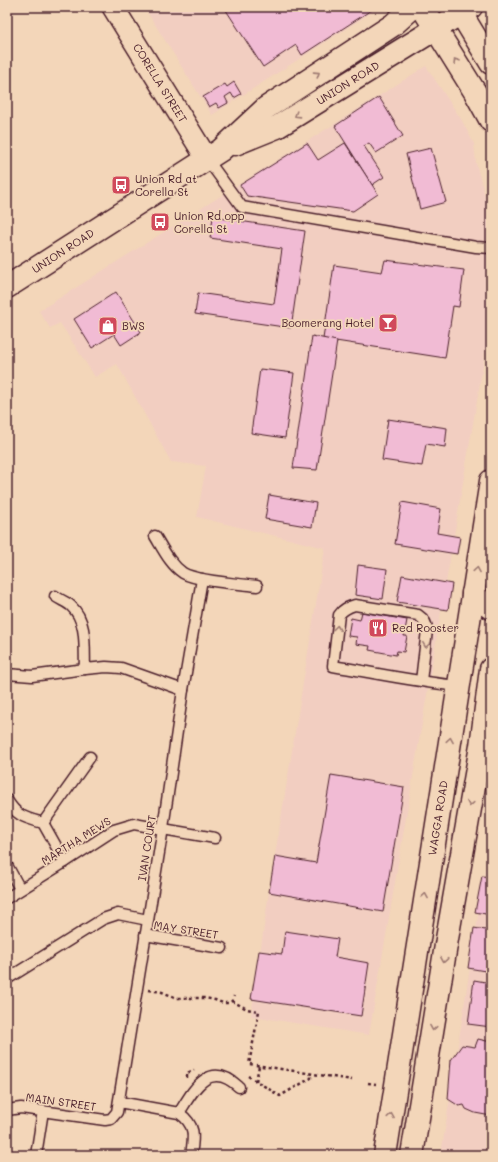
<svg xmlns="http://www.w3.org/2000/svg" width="498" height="1162" font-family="Mali,sans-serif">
	<rect width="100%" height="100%" fill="#f3d6b9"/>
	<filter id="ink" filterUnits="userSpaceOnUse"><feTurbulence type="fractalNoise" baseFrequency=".025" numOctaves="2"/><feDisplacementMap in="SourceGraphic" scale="8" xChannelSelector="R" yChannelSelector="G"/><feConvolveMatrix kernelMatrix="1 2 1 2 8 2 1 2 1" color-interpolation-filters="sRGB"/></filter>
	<g filter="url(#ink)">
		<g fill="#f2cec1">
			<polygon points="144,7 380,7 212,115"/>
			<polygon points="426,66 461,119 474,144 476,163 491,218 491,318 369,1035 251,1016 269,892 325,548 197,517 206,466 171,462 117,364 95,377 60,323 50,328 39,311"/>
			<polygon points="491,832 491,1155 441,1155"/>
		</g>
		<g fill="#f1bbd4" stroke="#4a1f2b">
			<polygon points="224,7 376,7 302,55 296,45 263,67"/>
			<polygon points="234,82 241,94 234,98 231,93 225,97 228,103 219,108 216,103 209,107 203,97 225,84 227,87"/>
			<polygon points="379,97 403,136 376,153 369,143 364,146 384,177 372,185 335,126"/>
			<polygon points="307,143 318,160 345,143 378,194 353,211 247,196 240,185"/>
			<polygon points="431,148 446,202 420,209 406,154"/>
			<polygon points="213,217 305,231 291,328 195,314 198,293 274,304 282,249 210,238"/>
			<polygon points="385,260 464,270 459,307 453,306 445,358 323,339 334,265 382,272"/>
			<polygon points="116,292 141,332 121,345 114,334 92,348 74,319"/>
			<polygon points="312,336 337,341 317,470 293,468"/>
			<polygon points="260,369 294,373 285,438 251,433"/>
			<polygon points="388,419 447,428 445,447 426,444 422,466 382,460"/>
			<polygon points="269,495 316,503 312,527 265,519"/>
			<polygon points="402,502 441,509 437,533 460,537 457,554 395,544"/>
			<polygon points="358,565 387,569 383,599 355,595"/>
			<polygon points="402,575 452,584 448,610 397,602"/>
			<polygon points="362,612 407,620 404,636 407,636 404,652 397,651 396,655 369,650 370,646 356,644 357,637 348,636 351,618 360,620"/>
			<polygon points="331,775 404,787 383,912 269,892 275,856 316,863"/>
			<polygon points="482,876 491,877 491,915 475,912"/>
			<polygon points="474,928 491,931 491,972 468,968"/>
			<polygon points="285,931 338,939 335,957 369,963 361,1016 251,999 259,951 282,954"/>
			<polygon points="474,980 491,983 491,1027 468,1024"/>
			<polygon points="478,1039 491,1042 491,1116 475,1113 466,1109 464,1105 459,1106 448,1099 451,1060 462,1045 475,1047"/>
		</g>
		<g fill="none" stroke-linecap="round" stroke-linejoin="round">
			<g stroke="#4a1f2b" stroke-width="13">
				<g id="lane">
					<polyline points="207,159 242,207 476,247 491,248"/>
					<path d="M155,536C163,549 170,564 183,573C196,581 240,584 257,586"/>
					<path d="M55,596C60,600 67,602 71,606C88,621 84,649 85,669"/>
					<polyline points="7,674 32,676 85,669 106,667 121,668 183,690"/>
					<path d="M421,681L427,630C427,623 424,619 418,615L355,605C348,607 343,609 339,615L333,666C375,673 416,682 459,686"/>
					<path d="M7,800C17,817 26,818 43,823L65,862"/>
					<polyline points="43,823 90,757"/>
					<polyline points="7,868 8,867 20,889"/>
					<polyline points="7,898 65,862 114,830 134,824 215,838"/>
					<polyline points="145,935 222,948"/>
					<polyline points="7,979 103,919 118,914 148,920"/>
					<path d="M119,1102L179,1113C196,1125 194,1136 191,1155"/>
					<polyline points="7,1110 21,1108 105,1120 111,1119 117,1112 163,828 183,690 202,579"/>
					<path d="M179,1113C194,1089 209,1059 239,1087"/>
					<polyline points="36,1155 43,1111"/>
				</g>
			</g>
			<g stroke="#4a1f2b" stroke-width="24">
				<polyline id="street" points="113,7 207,159"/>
			</g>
			<g stroke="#4a1f2b" stroke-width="25">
				<g id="secondary">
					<polyline points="422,7 475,92 491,121"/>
					<polyline points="457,7 491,63"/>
					<polyline points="235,144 277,127 471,7"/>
					<polyline points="7,287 221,150 266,108 393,25 413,7"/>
					<polyline points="473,593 482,602 491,608"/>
					<polyline points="385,1155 491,481"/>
					<polyline points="412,1155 447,939 481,746 491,669"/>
				</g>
			</g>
			<g stroke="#4a1f2b" stroke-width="2.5" stroke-dasharray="3 3" stroke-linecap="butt">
				<polyline points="149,990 162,992 177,998 205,998 215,1000 223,1003 228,1003 232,1001 234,996"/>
				<polyline points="232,1001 247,1009 259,1011 249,1064 352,1080"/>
				<polyline points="248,1076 280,1096 311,1078 311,1074"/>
				<polyline points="187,1078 187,1073 194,1070"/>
				<polyline points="256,1081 259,1066"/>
				<polyline points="368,1083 376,1084"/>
			</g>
			<use href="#lane" stroke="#f3d6b9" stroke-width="10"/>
			<use href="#street" stroke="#f3d6b9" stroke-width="21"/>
			<use href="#secondary" stroke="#f3d6b9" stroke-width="22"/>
		</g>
		<defs><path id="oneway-chevron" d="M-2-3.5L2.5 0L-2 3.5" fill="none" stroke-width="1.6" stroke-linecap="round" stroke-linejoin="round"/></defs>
		<g stroke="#9e7a72">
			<use href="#oneway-chevron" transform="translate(456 61) rotate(-122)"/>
			<use href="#oneway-chevron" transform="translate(317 74) rotate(-33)"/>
			<use href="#oneway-chevron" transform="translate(297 115) rotate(148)"/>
			<use href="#oneway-chevron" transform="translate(477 570) rotate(-81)"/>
			<use href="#oneway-chevron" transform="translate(337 628) rotate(-83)"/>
			<use href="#oneway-chevron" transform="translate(426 645) rotate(97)"/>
			<use href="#oneway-chevron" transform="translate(450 740) rotate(-81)"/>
			<use href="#oneway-chevron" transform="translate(470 804) rotate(100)"/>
			<use href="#oneway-chevron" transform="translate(425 896) rotate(-81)"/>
			<use href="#oneway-chevron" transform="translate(444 960) rotate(99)"/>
			<use href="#oneway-chevron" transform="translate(433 1028) rotate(99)"/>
			<use href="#oneway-chevron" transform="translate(391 1116) rotate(-81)"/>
		</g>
	</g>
	<defs>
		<g id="bus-square" transform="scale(1)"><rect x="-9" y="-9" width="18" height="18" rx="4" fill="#d1495b" stroke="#f3d6b9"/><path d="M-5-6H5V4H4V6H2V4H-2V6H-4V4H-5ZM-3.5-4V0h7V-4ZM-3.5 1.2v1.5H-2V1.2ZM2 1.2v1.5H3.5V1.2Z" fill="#fff"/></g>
		<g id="bar-square" transform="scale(1)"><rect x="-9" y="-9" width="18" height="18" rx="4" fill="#d1495b" stroke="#f3d6b9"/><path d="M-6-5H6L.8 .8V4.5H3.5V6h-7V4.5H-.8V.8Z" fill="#fff"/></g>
		<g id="shop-square" transform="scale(1)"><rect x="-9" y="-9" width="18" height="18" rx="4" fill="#d1495b" stroke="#f3d6b9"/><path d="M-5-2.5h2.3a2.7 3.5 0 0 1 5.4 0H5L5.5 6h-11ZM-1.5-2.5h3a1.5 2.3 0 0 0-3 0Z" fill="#fff"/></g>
		<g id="restaurant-square" transform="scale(1)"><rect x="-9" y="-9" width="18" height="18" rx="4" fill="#d1495b" stroke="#f3d6b9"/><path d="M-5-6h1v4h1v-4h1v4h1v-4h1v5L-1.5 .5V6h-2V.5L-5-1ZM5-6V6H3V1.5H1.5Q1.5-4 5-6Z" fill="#fff"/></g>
	</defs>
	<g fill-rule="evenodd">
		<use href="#bus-square" x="121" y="185"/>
		<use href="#bus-square" x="160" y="222"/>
		<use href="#bar-square" x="388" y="323"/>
		<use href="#shop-square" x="108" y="326"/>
		<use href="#restaurant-square" x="378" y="628"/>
	</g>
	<g text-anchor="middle" stroke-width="3.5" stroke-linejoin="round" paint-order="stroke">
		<g font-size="11" fill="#4a1f2b" stroke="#f3d6b9">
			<text transform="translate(160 83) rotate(58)" y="4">CORELLA STREET</text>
			<text transform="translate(348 83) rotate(-32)" y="4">UNION ROAD</text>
			<text transform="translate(63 251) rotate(-33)" y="4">UNION ROAD</text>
			<text transform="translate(438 818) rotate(-81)" y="4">WAGGA ROAD</text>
			<text transform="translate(76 841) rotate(-32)" y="4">MARTHA MEWS</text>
			<text transform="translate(147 848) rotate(-81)" y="4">IVAN COURT</text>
			<text transform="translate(186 930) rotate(9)" y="4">MAY STREET</text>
			<text transform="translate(61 1102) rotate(8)" y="4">MAIN STREET</text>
		</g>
		<g font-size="11" fill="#4a1f2b" stroke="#f3d6b9" text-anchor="start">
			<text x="135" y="183">Union Rd at<tspan x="135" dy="13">Corella St</tspan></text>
			<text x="174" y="220">Union Rd opp<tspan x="174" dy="13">Corella St</tspan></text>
			<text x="374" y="327" text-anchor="end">Boomerang Hotel</text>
			<text x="122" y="330">BWS</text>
			<text x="392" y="632">Red Rooster</text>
		</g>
	</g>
	<rect width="498" height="1162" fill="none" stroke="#f3d6b9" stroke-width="24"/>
	<rect x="12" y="12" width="474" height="1138" fill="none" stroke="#4a1f2b" stroke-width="1.5" filter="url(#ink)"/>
</svg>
